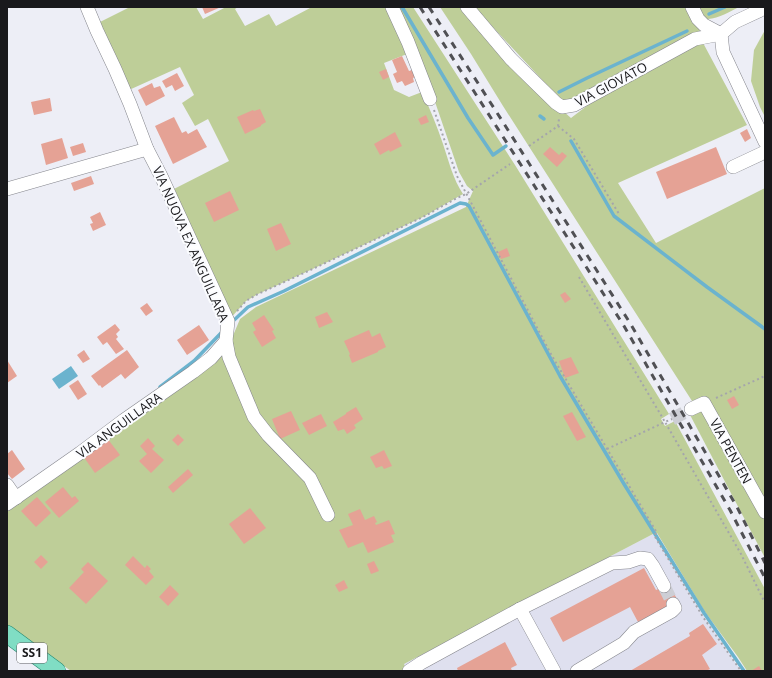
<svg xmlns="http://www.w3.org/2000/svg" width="772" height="678" font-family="'Open Sans',sans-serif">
	<rect width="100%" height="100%" fill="#edeef6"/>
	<polygon fill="#dfe0ef" points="653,534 703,615 741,671 407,671 404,664"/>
	<g fill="#bece98">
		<path d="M130,7H196L203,19L226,7H238L235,9L245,26L269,14L276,26L312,7H387L407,54L384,63L394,90L409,97L422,92C430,109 437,126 443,144C449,162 453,179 463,194L423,217L304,273L258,294L246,301L228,321L168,192L229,161L208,119L195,126L182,103L194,95L180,67L129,90L98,23Z"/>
		<polygon points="396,7 413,7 515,165 669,414 661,419 665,426 675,421 765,589 765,671 747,671 738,657 705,612 657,533 653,534 404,664 407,671 71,671 7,626 7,507 232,338 240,319 256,307 466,207 473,191 467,186 459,172 433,96"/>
		<polygon points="440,7 462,7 523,76 571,118 605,92 702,41 747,125 618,183 656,243 765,188 765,505 705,396 692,401 503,106 471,54"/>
		<polygon points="474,7 688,7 700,31 596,85 583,95 570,102 560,99"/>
		<path d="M696,7H739C730,11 709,25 700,16C699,14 697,10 696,7Z"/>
		<polygon points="765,30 765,117 760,107 751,81 754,50"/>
		<polygon points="705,410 765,519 765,558 689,413"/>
	</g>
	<polygon fill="#6bb3ce" points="71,366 78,376 59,389 52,379"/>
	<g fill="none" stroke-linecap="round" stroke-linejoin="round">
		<g stroke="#6bb3ce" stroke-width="3.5">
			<polyline points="402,7 468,118 493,155 506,146"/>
			<polyline points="709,14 725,7"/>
			<polyline points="559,92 587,78 687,31"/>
			<polyline points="540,116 544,119"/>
			<polyline points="571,141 614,216 707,287 765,329"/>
			<polyline points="231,323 248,307 284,291 460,203 466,204 469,206 560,376 624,484 704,613 744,671"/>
			<polyline points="160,387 194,361 222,332"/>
		</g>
	</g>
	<g fill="#e5a295">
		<polygon points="202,7 221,7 205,14"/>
		<polygon points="402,56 409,71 412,70 415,77 413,78 414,82 405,86 402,81 397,83 393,74 397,72 392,60"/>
		<polygon points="386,69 389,77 383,80 379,72"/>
		<polygon points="177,73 184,86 175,91 172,85 166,88 162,81"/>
		<polygon points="152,83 154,88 160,86 165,96 146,106 138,90"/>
		<polygon points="50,98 52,111 34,115 31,102"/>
		<polygon points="260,109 266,122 261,125 261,126 245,134 237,117 253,110 254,111"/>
		<polygon points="426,115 429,122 421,125 418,119"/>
		<polygon points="174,117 182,133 186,131 188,134 197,129 207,147 173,164 155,126"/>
		<polygon points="747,129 751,138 745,142 740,133"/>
		<polygon points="395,132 402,146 390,152 389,150 380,155 374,144"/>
		<polygon points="62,138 68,158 46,165 41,144"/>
		<polygon points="83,143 86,152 73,156 70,147"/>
		<polygon points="550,147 559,155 562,152 567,156 557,167 543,154"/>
		<polygon points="716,147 727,174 667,199 656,172"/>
		<polygon points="91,176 94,184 74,191 71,183"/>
		<polygon points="230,191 239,210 214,222 205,203"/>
		<polygon points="100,212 106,225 93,231 90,224 93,223 90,217"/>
		<polygon points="281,223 291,244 276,251 267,229"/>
		<polygon points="507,248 510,256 501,259 498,252"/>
		<polygon points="565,292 571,299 565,303 560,295"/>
		<polygon points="147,303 153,311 146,316 140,308"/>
		<polygon points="327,312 333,322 319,328 315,317"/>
		<polygon points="264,315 274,330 272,331 276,338 262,347 253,332 256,330 252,323"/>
		<polygon points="115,324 120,330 116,334 118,337 116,339 124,349 116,354 107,342 103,345 97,337"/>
		<polygon points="199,325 209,340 187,355 177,340"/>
		<polygon points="369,330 372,337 380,333 386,347 378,351 378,352 352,363 349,355 350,354 344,341"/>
		<polygon points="84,350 90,359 83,363 77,355"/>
		<polygon points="127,350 139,367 125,379 121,374 102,388 100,385 99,386 91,376"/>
		<polygon points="571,357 579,373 565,378 559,361"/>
		<polygon points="7,360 17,376 7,383"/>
		<polygon points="78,380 87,394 78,400 69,386"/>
		<polygon points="734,396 739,405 732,409 727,400"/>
		<polygon points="356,407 363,419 354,425 356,428 347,434 344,429 338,431 333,422 346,414 346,413"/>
		<polygon points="291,411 300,430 280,439 272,419"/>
		<polygon points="572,412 586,437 577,441 563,416"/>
		<polygon points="321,414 327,426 309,435 302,423"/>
		<polygon points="178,434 184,440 178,446 172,440"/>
		<polygon points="107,438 120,455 95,473 83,456"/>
		<polygon points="148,438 155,446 152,449 164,460 151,473 139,461 147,454 140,446"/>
		<polygon points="12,450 25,469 12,479 7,473 7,454"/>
		<polygon points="384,450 392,466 384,469 382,466 376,468 370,457"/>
		<polygon points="188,469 193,475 173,493 168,487"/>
		<polygon points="63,487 72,498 75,496 79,501 59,518 45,502"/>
		<polygon points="37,497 51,513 36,527 21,511"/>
		<polygon points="250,508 266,528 244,544 229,524"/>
		<polygon points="360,509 365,520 374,516 377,522 375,523 376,525 389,520 395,534 391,535 394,542 368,553 363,542 348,548 339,530 353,525 348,514"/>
		<polygon points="41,555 48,562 41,569 34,562"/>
		<polygon points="133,556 145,568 147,565 151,569 149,571 154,577 146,585 125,565"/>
		<polygon points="374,561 379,571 371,574 367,564"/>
		<polygon points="88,562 108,581 86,604 69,588 84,572 81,569"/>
		<polygon points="644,568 656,590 669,584 678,601 638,622 630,607 563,642 550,618"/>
		<polygon points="344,580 348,588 339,592 335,585"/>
		<polygon points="170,585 179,594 168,606 159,597"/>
		<polygon points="703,624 717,644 702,655 710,669 706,671 630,671 690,636 689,633"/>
		<polygon points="505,642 517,665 511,668 512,671 458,671 457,668"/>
		<polygon points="759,666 762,671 751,671"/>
	</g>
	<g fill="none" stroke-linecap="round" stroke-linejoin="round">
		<g stroke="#cdced5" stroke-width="13" stroke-dasharray="13 6" stroke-linecap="butt">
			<polyline points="672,419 691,409"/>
			<polyline points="664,586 673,604"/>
		</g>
		<g stroke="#85868d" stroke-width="14">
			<g id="minor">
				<polyline points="87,7 97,31 115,69 130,104 147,149 161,176 228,321 226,341 229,357 254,417 268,435 310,478 328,515"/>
				<polyline points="392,7 408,42 430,99"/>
				<polyline points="467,7 511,59 556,103 562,107 574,105 695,39 721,34"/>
				<polyline points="692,7 698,19 704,25 721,34"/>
				<polyline points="721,34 723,52 765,142"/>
				<polyline points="721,34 735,22 765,8"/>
				<polyline points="733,167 765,152"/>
				<polyline points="7,189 147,149"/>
				<polyline points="691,409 704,403 765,512"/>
				<polyline points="7,485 16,498"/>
				<polyline points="7,504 80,453 124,420 193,372 211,358 226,341"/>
				<polyline points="520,609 554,671"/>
				<polyline points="409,671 421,663 520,609 612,563 628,562 640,558 648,559 653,566 664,586"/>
				<polyline points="577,671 624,643 634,632 672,611 675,608 673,604"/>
			</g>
		</g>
		<g stroke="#258970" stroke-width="18">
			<polyline id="major" points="7,634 57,671"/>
		</g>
		<g stroke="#a4a5ab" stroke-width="2" stroke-dasharray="2 3" stroke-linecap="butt">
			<polyline points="434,110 457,176 552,356 657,533 654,535 703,617 741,671"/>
			<polyline points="558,126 574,139 619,214"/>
			<polyline points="529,146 558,126 559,119"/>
			<polyline points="579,277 665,422 672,419"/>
			<polyline points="237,311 246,301 258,294 304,273 423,217 457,198 466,194 510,164"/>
			<polyline points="716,398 765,376"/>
			<polyline points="607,449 665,422 741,554 765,603"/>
		</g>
		<use href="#minor" stroke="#fff" stroke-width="13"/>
		<use href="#major" stroke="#80ddc4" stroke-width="17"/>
		<g stroke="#505054" stroke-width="3" stroke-dasharray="7 7" stroke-linecap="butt">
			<polyline points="420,7 624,326 730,510 765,578"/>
			<polyline points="429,7 501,119 630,323 737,507 765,563"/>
		</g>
	</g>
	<g text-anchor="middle" stroke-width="4" stroke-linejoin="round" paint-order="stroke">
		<rect fill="#fbfcff" stroke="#5d5d60" stroke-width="1" x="17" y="643" width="30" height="20" rx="3"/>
		<g font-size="12" font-weight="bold" fill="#19191c">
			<text x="32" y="657">SS1</text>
		</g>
		<g font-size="13" fill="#19191c" stroke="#fbfcff">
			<text transform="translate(611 84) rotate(-28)" y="5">VIA GIOVATO</text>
			<text transform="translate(191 244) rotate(66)" y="5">VIA NUOVA EX ANGUILLARA</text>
			<text transform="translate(119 425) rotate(-36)" y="5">VIA ANGUILLARA</text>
			<text transform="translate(731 451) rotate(61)" y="5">VIA PENTEN</text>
		</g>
	</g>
	<rect width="772" height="678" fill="none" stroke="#19191c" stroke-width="16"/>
</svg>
